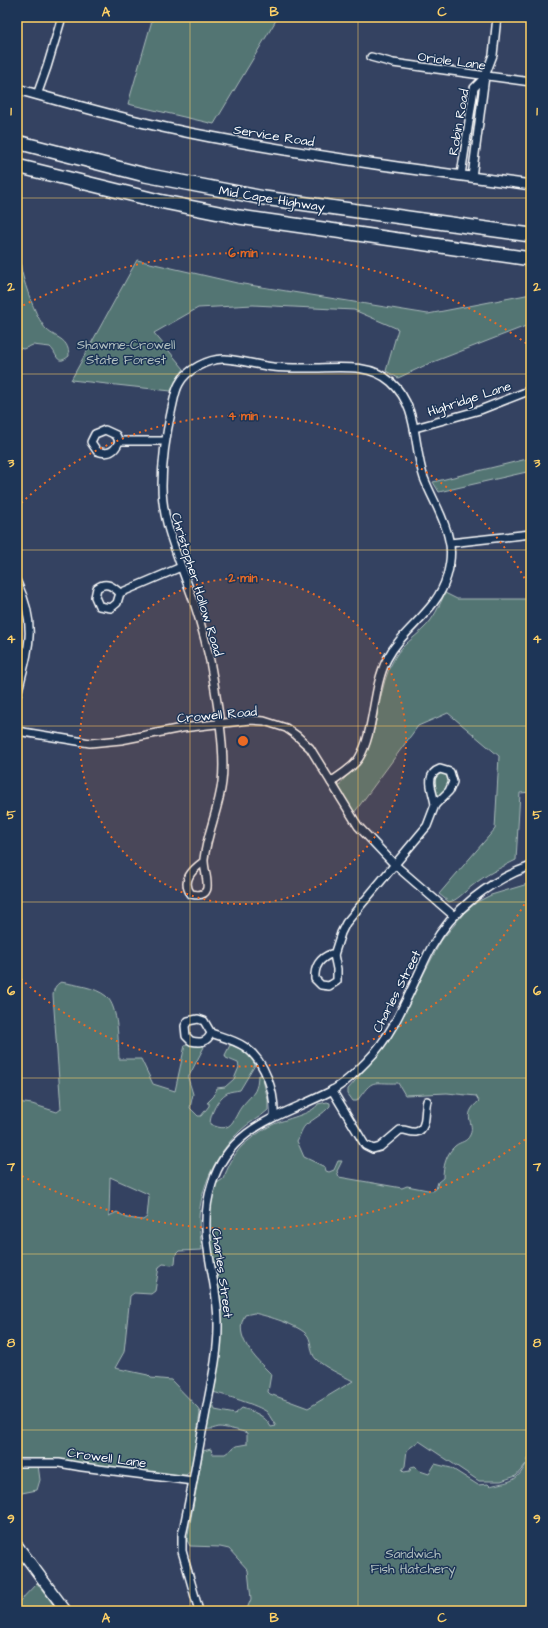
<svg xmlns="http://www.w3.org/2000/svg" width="548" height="1628" font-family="'Architects Daughter',sans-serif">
	<rect width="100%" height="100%" fill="#344261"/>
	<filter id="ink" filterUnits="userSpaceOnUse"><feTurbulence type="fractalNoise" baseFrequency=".025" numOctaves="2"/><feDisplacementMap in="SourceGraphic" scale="8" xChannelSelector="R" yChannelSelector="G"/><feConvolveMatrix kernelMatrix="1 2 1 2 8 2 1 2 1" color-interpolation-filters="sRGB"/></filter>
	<g filter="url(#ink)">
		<g fill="#537473" stroke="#a9bab9" fill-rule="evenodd">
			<polygon points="153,17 278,17 214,124 128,104"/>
			<path d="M17,248C21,255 20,265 22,273C26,288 34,312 43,325C51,339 69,335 69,356C56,367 58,354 50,347L33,345L23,349L17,347Z"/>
			<polygon points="137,260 237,283 428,314 531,294 531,324 428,364 398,378 386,371 398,329 354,310 253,305 198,308 154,333 184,369 178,377 171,391 71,380"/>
			<polygon points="531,458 531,471 439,492 433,482"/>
			<path d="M445,593L457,599H531V792L520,793L516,860C500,868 485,875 472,886C465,891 457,901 449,902L439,894L495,829L499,756L448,713L418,726L354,813L339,787C343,775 359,770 364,758C380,726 377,687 395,657C402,645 414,638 423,629C434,619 439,606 445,593Z"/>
			<polygon points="437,772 447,773 450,784 440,797 437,796 433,783"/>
			<path d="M531,883V1452L527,1462L531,1464V1611H246L251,1599L248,1570L229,1549L220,1547L190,1546L187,1540L203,1451L211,1449L212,1454H225L236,1446L247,1444V1433C242,1431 224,1427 219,1427C214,1428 211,1430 206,1429L211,1403H213L215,1410L235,1414L242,1408C254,1412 265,1415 271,1427L276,1426C273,1422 270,1416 267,1412C258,1405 224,1395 213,1392L221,1341V1300L208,1237L209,1204L214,1185L223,1179C228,1168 233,1155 242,1146C251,1138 262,1130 272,1125C284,1119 313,1114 318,1104L327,1102L330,1103V1106C323,1114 315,1118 307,1124C302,1127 300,1136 297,1141L304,1157L325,1167L326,1171L329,1172L334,1170L338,1161H342L337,1171L339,1177L402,1188L407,1186L433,1191L436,1189L438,1182L443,1178C443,1167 446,1154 455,1146C461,1141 466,1143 470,1135C476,1122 460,1117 479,1101L476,1096L447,1093L405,1095L398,1083C371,1084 374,1077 357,1101H353L348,1094V1089L387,1044L441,941L464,913L477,902L491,895ZM254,1313C267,1316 300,1325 308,1336C312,1343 310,1353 316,1359C325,1368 342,1375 353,1381L308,1408L270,1394L268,1392L271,1374C256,1359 232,1336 245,1315ZM419,1441L479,1481H501L516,1476L526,1464C516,1484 508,1481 490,1486L488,1484L478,1485L451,1468L435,1464L429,1474L420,1471L415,1466L411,1467L410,1471L404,1472L402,1470L405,1466L407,1450Z"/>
			<path d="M61,982C75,985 95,987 106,996C119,1007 118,1042 119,1059H141L153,1084L175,1091L185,1045L189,1043L202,1044L204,1047L188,1078L193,1094L190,1108L198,1116H201L209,1106V1103H207L214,1096L217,1088L225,1087L234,1079L239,1067L238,1063L226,1058L225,1055L230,1045C240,1044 251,1057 255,1065L240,1090C236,1091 230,1091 227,1093C218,1098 210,1114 210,1124C234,1136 233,1116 243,1105C254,1092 257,1093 258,1075L262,1076L268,1100V1110C260,1118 249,1122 241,1130C217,1152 200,1187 199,1219C199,1230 201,1239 202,1250L179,1251L176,1254L175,1263L172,1265L163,1264L159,1267L155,1291L151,1294L134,1293L130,1296L124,1352L115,1368L148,1375L151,1378L171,1380L198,1408L200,1413L192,1470L186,1475L151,1474L17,1460V1102L32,1104L57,1112L61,1109L53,995C54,989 55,985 61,982ZM110,1177L148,1194L149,1197L147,1217L143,1220L127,1218L117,1212L109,1216Z"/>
			<polygon points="17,1465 38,1465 40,1480 37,1490 17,1494"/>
			<polygon points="37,1583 58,1611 17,1611 17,1604"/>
		</g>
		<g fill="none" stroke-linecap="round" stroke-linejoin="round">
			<g stroke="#fff" stroke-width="10">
				<g id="minor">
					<polyline points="371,57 393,63 531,82"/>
					<polyline points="37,95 47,67 62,17"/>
					<polyline points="461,175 474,88 485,77"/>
					<polyline points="472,177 485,76 493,55 497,17"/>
					<polyline points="415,428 480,410 531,390"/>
					<path d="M105,430L116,435L119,441C115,452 108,455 97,451L91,442L95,434Z"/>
					<polyline points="119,441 165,441"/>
					<polyline points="450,543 531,534"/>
					<path d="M17,582C38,627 28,650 17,695"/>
					<path d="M120,593C112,586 106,581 97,588L95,597L99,606L111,608L117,603L120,593L181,567"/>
					<polyline points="17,731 90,743 121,740 182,728 250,720 264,721 286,728 296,735 310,748 358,826 394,864 454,916"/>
					<path d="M440,769L450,772L453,782L449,791L435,805C434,793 423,775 440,769Z"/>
					<path d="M203,862C192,870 181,881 191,894C218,900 203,873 204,859C207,833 219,809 222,782C226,750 216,694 210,661C204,634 196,606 186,580C175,549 162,519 162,486C162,459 166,434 172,408C174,400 175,391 179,384C186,370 209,358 225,359C241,360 257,365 273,367C283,368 293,368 303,368C332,369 368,361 391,382C419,407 413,446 424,478C432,499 445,518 449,540C452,551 450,565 447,576C437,612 403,628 387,659C372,688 375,732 359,758C353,768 340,775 331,782"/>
					<path d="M331,954L334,955L337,969V981L329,986L321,985L315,979C314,967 320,958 331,954Z"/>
					<polyline points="334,955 341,933 346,923 427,826 435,805"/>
					<path d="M211,1033L204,1021L198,1019L188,1021L185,1026L186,1036L191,1041C200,1043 207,1043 211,1033C222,1037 235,1040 245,1047C265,1061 275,1092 274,1116"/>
					<path d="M332,1090L365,1145L373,1149L380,1147L400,1130C406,1129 410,1133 416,1132C428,1130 424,1110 427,1101"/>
					<polyline points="17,1463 59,1463 82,1467 193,1481"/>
					<path d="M199,1611L182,1551V1535C191,1496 197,1456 205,1417C210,1388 218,1357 218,1327C219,1277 195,1236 212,1184C230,1125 283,1116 331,1091C344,1084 355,1073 366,1062C397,1031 411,986 431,948C452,910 490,880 531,866"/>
				</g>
			</g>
			<g stroke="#fff" stroke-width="12">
				<path id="tertiary" d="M17,89C81,107 145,125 211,137C317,157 424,171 531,185"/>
			</g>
			<g stroke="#fff" stroke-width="13">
				<polyline id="secondary" points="17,1545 66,1611"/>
			</g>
			<g stroke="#fff" stroke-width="16">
				<g id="motorway">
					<polyline points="17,142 145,175 264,198 531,235"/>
					<polyline points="17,166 159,201 239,217 531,259"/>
				</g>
			</g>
			<use href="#minor" stroke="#1d3557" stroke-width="7"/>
			<use href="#tertiary" stroke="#1d3557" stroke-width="9"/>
			<use href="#secondary" stroke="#1d3557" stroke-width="10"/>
			<use href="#motorway" stroke="#1d3557" stroke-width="13"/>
		</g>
	</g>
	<path fill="none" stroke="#ffd166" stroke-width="1" stroke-opacity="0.55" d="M190,17V1611M358,17V1611M17,198H531M17,374H531M17,550H531M17,726H531M17,902H531M17,1078H531M17,1254H531M17,1430H531"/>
	<circle cx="243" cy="741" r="163" fill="#ea6a24" fill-opacity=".12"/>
	<g fill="none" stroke="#ea6a24" stroke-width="2" stroke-dasharray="2 4">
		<circle cx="243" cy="741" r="163"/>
		<path d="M530 894A325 325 0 0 1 17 975M17 507A325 325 0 0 1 530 588"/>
		<path d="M530 1136A488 488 0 0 1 18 1174M18 308A488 488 0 0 1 530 346"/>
	</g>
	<g text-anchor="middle" stroke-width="3" stroke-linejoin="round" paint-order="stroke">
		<g font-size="13" fill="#fff" stroke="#1d3557">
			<text transform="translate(452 60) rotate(8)" y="5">Oriole Lane</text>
			<text transform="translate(458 122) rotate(-80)" y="5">Robin Road</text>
			<text transform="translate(274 135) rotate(9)" y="5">Service Road</text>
			<text transform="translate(272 198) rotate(9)" y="5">Mid Cape Highway</text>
			<text transform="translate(469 398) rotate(-18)" y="5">Highridge Lane</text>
			<text transform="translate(198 584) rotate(73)" y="5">Christopher Hollow Road</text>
			<text transform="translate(217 714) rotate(-5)" y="5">Crowell Road</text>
			<text transform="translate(396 991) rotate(-63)" y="5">Charles Street</text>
			<text transform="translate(223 1273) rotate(82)" y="5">Charles Street</text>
			<text transform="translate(107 1457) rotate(8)" y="5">Crowell Lane</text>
		</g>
		<g font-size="13" fill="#b2c0c0" stroke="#1d3557">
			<text x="126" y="349">Shawme-Crowell<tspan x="126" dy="15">State Forest</tspan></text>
			<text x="413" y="1558">Sandwich<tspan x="413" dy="15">Fish Hatchery</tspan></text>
		</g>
	</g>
	<circle cx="243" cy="741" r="6" fill="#ea6a24" stroke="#1d3557" stroke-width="2"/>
	<g font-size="12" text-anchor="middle" font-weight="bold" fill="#ea6a24" stroke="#1d3557" stroke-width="3" stroke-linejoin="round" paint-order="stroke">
		<text x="243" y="257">6 min</text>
		<text x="243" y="420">4 min</text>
		<text x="243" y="582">2 min</text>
	</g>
	<rect width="548" height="1628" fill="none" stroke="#1d3557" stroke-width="44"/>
	<rect x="22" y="22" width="504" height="1584" fill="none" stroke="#ffd166" stroke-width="1.5"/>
	<g font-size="13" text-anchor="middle" font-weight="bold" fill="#ffd166">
		<text x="106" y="16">A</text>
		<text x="274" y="16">B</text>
		<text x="442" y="16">C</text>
		<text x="11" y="115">1</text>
		<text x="537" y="115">1</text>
		<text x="11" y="291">2</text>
		<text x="537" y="291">2</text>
		<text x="11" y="467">3</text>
		<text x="537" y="467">3</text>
		<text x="11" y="643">4</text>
		<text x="537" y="643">4</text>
		<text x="11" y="819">5</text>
		<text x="537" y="819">5</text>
		<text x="11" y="995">6</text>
		<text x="537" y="995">6</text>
		<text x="11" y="1171">7</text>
		<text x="537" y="1171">7</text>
		<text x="11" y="1347">8</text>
		<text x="537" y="1347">8</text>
		<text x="11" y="1523">9</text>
		<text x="537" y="1523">9</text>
		<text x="106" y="1622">A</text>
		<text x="274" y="1622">B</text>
		<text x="442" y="1622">C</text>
	</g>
</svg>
